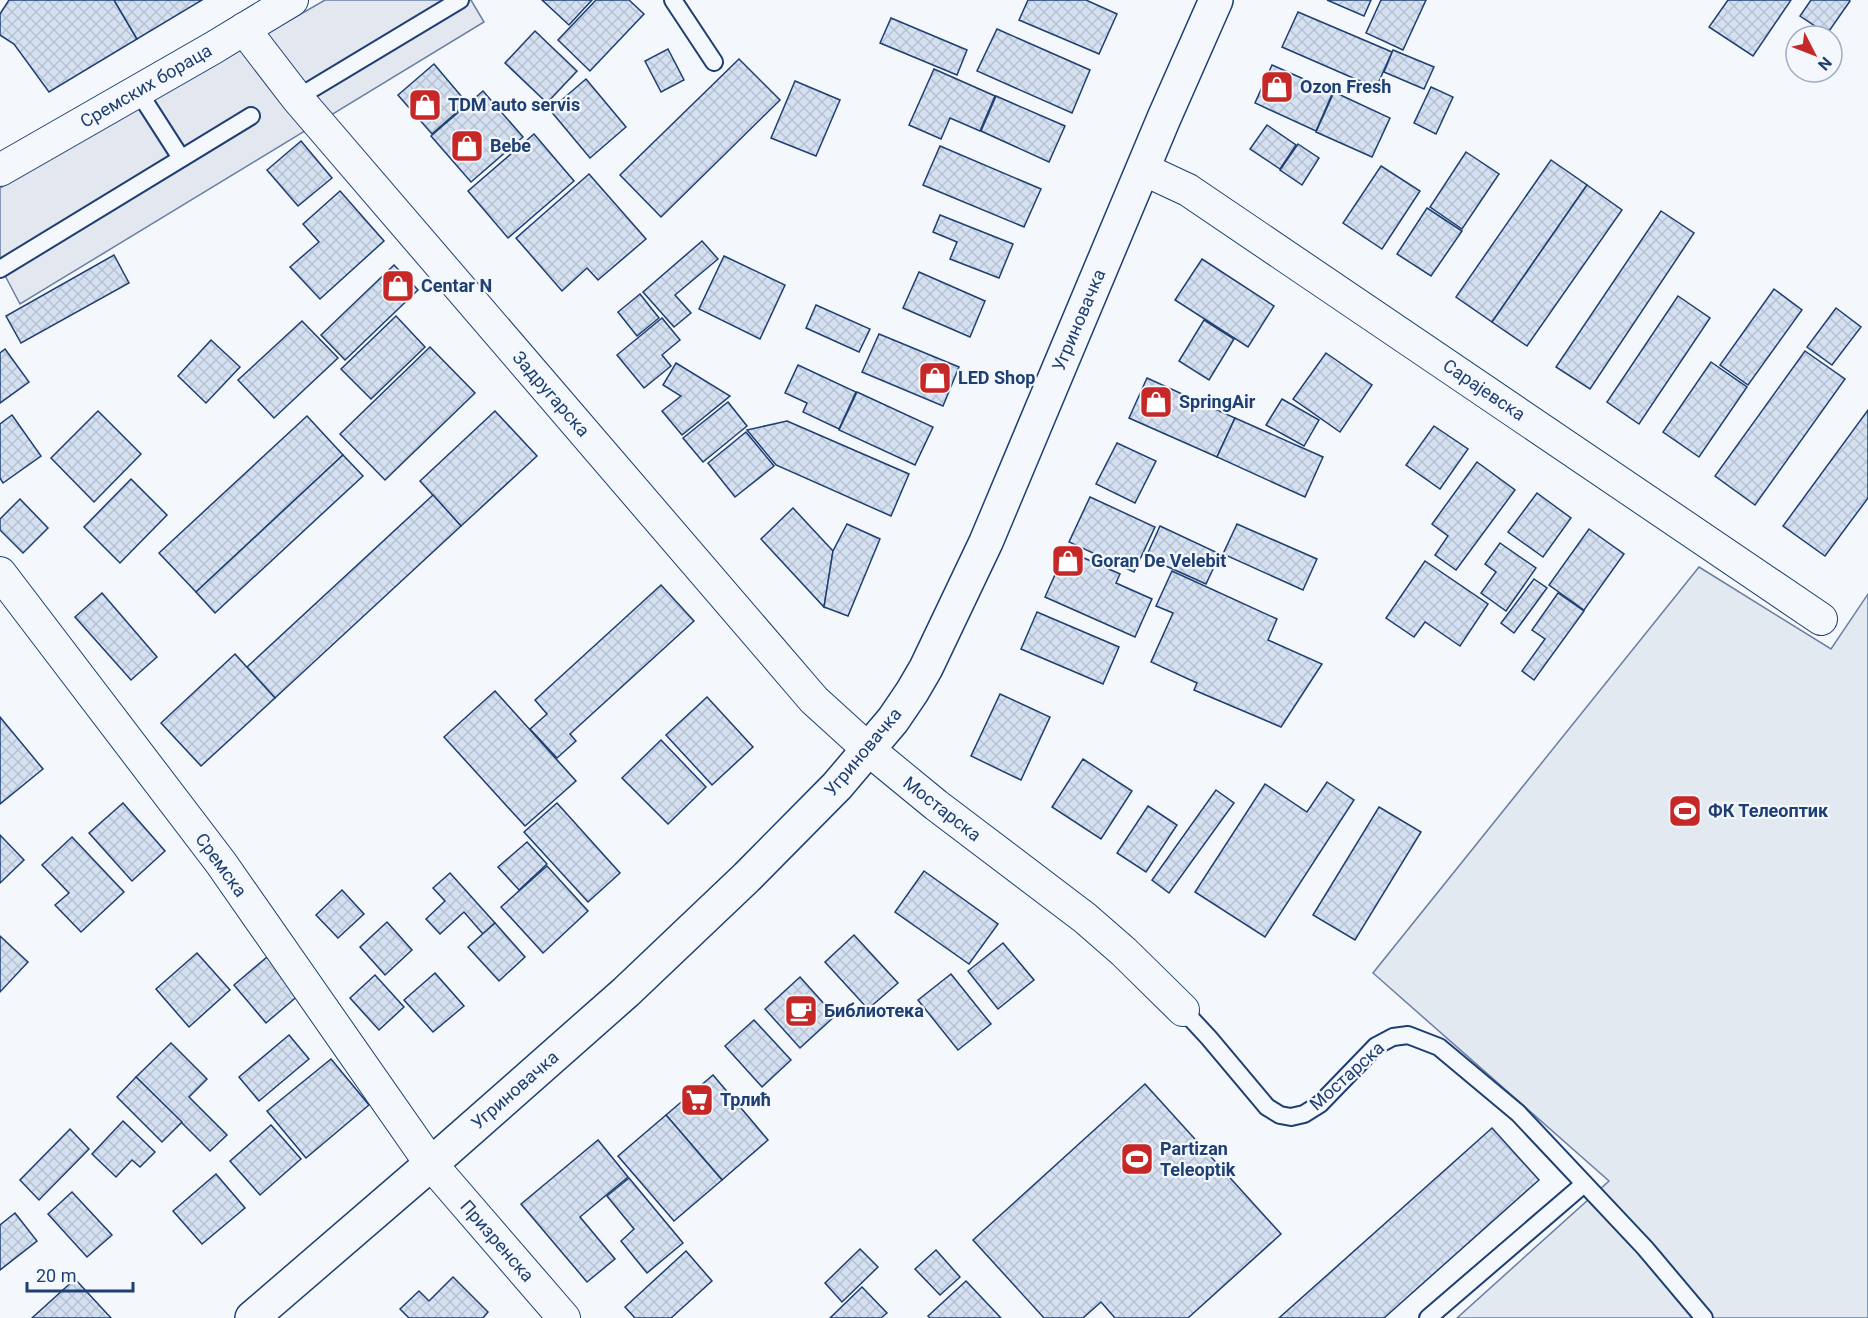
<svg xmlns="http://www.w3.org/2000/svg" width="1868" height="1318" font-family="Roboto,sans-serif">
	<defs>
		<pattern id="building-cross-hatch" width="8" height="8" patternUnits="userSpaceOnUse" patternTransform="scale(1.5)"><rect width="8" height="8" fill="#d5e0f0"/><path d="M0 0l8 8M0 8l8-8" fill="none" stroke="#b6c1d1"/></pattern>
	</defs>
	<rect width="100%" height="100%" fill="#f4f7fb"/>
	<polygon fill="#e3e9f0" stroke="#687fa3" stroke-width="1.5" points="1699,567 1831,649 1868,594 1868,1318 1457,1318 1609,1181 1373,973"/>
	<polygon fill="#e3e8f0" stroke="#687fa3" stroke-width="1.5" points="325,0 471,0 484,22 20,304 0,266 0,188"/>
	<g fill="url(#building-cross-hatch)" stroke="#1d3f73" stroke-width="1.5">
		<polygon points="9,0 114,0 137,39 49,92 14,44 0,35 0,14"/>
		<polygon points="114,0 202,0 137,39"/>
		<polygon points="542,0 592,0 569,25"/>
		<polygon points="596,0 629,0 644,14 590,71 558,40"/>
		<polygon points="1028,0 1086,0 1117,14 1099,54 1019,20"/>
		<polygon points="1327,0 1371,0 1364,16"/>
		<polygon points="1381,0 1426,0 1403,50 1366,33"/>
		<polygon points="1728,0 1791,0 1753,56 1709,27"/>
		<polygon points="1811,0 1849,0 1850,1 1827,34 1800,16"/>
		<polygon points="1298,12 1392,52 1376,88 1282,47"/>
		<polygon points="891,18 967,50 957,75 880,43"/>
		<polygon points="997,29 1090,70 1072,113 977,71"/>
		<polygon points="535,31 577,71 547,103 505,63"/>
		<polygon points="668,49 684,80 661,92 645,61"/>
		<polygon points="1393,50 1434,67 1424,89 1384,72"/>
		<polygon points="739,59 780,100 661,217 620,175"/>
		<polygon points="434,64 467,103 432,134 398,95"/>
		<polygon points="1272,65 1333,92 1316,131 1255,103"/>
		<polygon points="934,69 995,96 980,131 950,118 941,139 909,125"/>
		<polygon points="586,79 626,127 590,158 550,110"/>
		<polygon points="795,81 840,100 816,156 771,138"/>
		<polygon points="1431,87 1453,97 1436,134 1414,123"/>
		<polygon points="483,91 523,137 471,182 431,136"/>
		<polygon points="1334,92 1390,118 1372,157 1316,132"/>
		<polygon points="996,96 1065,126 1049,162 981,131"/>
		<polygon points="1267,125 1296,145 1280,169 1250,149"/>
		<polygon points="534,134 574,181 508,238 468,191"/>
		<polygon points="301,141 332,178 298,206 267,170"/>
		<polygon points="1298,144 1319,158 1302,185 1280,170"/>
		<polygon points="940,146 1041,189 1024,227 923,185"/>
		<polygon points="1466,152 1499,174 1462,229 1430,207"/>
		<polygon points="1551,160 1587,185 1492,322 1456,297"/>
		<polygon points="1381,166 1420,191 1382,249 1343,223"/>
		<polygon points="589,174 646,239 598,280 587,268 562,291 516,238"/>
		<polygon points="1587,185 1622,210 1527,346 1492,322"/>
		<polygon points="340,191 384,241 320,299 290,267 319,242 303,224"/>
		<polygon points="1427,208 1462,231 1431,276 1397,254"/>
		<polygon points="1661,211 1694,233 1590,389 1556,367"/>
		<polygon points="940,215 1013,244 999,278 950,259 957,242 933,232"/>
		<polygon points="702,241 718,259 675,295 691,313 674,327 643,292"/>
		<polygon points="114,255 129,283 21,343 6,316"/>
		<polygon points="724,256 785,285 760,339 699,309"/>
		<polygon points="1202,259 1274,306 1248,347 1175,300"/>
		<polygon points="394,265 418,290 345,360 321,335"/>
		<polygon points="919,272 985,301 970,337 903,308"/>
		<polygon points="1774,289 1802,310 1748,385 1720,365"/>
		<polygon points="640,294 659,318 637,336 618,312"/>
		<polygon points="1678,296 1710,318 1639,424 1607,402"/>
		<polygon points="816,305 870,329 859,352 806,328"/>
		<polygon points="1836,308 1861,327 1832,365 1807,347"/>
		<polygon points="396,316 425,347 371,399 341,369"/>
		<polygon points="662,318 680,340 662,355 671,366 644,388 617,355"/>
		<polygon points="1204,320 1234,339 1209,380 1179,361"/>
		<polygon points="302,321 338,358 274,418 238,380"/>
		<polygon points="879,334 959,367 943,406 862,372"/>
		<polygon points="211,340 240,367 206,403 178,376"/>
		<polygon points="430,347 475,393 385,480 340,434"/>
		<polygon points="5,349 29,382 0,403 0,353"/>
		<polygon points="1805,351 1845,379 1755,505 1715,476"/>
		<polygon points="1326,353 1372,385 1340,432 1293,399"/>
		<polygon points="1711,362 1747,387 1699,457 1663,432"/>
		<polygon points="676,363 730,396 682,435 662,411 681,396 663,385"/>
		<polygon points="798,365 856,392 839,429 803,412 807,403 785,393"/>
		<polygon points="1147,378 1235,418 1217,457 1129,418"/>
		<polygon points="857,392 933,427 915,465 839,430"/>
		<polygon points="1282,399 1319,420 1304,446 1266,425"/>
		<polygon points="728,402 747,426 703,462 683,438"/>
		<polygon points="1868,410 1868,498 1825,556 1783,526"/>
		<polygon points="98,411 141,454 94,502 51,458"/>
		<polygon points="495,411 537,456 461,526 420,481"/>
		<polygon points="12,415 41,456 3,483 0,478 0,424"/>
		<polygon points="307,416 343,455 196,592 159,553"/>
		<polygon points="1235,418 1323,457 1305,497 1217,457"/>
		<polygon points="787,421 909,474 891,516 776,465 747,430"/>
		<polygon points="1434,426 1468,449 1440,489 1406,465"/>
		<polygon points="746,432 774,466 735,497 708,463"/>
		<polygon points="1117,443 1156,461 1135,503 1096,484"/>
		<polygon points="343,455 363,476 215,613 196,592"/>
		<polygon points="1477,462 1515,490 1456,570 1435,555 1448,536 1432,524"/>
		<polygon points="131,479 167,515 120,563 84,527"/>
		<polygon points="1537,493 1571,518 1543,557 1508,532"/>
		<polygon points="433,495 461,526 275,698 247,667"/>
		<polygon points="1090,497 1155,527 1134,572 1069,542"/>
		<polygon points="20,499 48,528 23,553 0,530 0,519"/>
		<polygon points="793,508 833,551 824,607 761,539"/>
		<polygon points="847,524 880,539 848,616 824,607 833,551"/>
		<polygon points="1237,524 1317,559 1303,590 1223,554"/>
		<polygon points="1160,526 1220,554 1206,584 1146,557"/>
		<polygon points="1589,529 1624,554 1584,610 1549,585"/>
		<polygon points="1500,543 1536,568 1506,611 1481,593 1496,572 1485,564"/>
		<polygon points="1066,550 1120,574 1116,583 1152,599 1135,637 1045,597"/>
		<polygon points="1425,561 1488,604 1460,646 1425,622 1414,637 1386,618"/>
		<polygon points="1172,571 1277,619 1268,640 1322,664 1281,727 1194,690 1197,683 1151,662 1173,613 1156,606"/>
		<polygon points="1534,579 1547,588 1514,633 1501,623"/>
		<polygon points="661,585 694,621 570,734 576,741 557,758 530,729 547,714 535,700"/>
		<polygon points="102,593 157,657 131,680 75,617"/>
		<polygon points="1558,593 1584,611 1534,680 1522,671 1545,639 1532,630"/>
		<polygon points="1037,612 1119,647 1103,684 1021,649"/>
		<polygon points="235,654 275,698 201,766 161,723"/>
		<polygon points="495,691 576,781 525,826 444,737"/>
		<polygon points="1000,694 1050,717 1021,780 971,756"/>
		<polygon points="707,697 753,747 712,785 666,735"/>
		<polygon points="0,717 43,769 0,804"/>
		<polygon points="661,740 706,787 668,824 622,778"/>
		<polygon points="1083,759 1132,791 1101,839 1052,807"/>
		<polygon points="1327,782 1354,800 1265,937 1195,892 1265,784 1307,812"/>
		<polygon points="1216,790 1234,803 1169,893 1152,880"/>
		<polygon points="123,803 165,851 132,881 89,833"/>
		<polygon points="557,803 620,873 588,902 524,832"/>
		<polygon points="1148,806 1177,825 1146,872 1117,853"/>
		<polygon points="1379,807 1421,832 1355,940 1313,915"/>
		<polygon points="0,835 24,860 0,883"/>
		<polygon points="72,837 124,892 81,932 55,905 69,893 42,865"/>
		<polygon points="527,842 547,864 519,890 498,867"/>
		<polygon points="547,866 588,911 543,953 501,907"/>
		<polygon points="924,871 998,924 969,964 895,912"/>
		<polygon points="450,873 495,923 483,934 464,912 440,934 426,919 445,901 433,888"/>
		<polygon points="342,890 364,914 338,938 316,915"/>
		<polygon points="387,922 412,950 385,975 360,947"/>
		<polygon points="495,923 525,957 499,981 468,947"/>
		<polygon points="854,935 898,983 868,1009 825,962"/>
		<polygon points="0,936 28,962 0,992"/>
		<polygon points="1003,943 1034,980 998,1009 968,971"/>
		<polygon points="197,953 230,990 189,1027 156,989"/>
		<polygon points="267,957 300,994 266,1023 234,985"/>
		<polygon points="435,973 464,1006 433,1032 404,1000"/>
		<polygon points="951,974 991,1024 958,1050 918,1000"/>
		<polygon points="375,975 404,1007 379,1030 350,998"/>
		<polygon points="800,977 835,1016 800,1048 765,1009"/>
		<polygon points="754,1020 791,1060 762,1087 725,1046"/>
		<polygon points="289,1035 309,1059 259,1101 239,1077"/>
		<polygon points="171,1043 207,1079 189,1097 227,1135 210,1151 136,1077"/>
		<polygon points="331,1059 369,1105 306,1158 267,1111"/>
		<polygon points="713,1075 768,1140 722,1180 666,1115"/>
		<polygon points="136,1077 182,1122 162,1142 117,1097"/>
		<polygon points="1145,1084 1281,1234 1188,1318 1115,1318 1101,1302 1083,1318 1044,1318 973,1240"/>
		<polygon points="666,1115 722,1180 674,1221 618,1156"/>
		<polygon points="123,1121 155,1152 140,1167 132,1160 116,1177 92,1154"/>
		<polygon points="271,1125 301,1159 260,1195 230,1161"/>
		<polygon points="1492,1128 1539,1180 1384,1318 1279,1318"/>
		<polygon points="70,1129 89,1149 39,1200 20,1180"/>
		<polygon points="598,1140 628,1177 580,1217 615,1259 587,1282 521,1204"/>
		<polygon points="216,1174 245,1208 202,1244 173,1211"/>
		<polygon points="629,1178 683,1243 647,1273 621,1241 634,1229 607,1196"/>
		<polygon points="72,1192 112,1235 87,1257 48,1214"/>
		<polygon points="15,1213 37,1241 0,1270 0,1225"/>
		<polygon points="860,1249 878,1267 842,1302 825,1283"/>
		<polygon points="936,1250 960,1277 940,1295 915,1269"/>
		<polygon points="686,1251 712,1281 671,1318 635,1318 625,1307"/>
		<polygon points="453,1277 488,1312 483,1318 409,1318 400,1309 419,1291 429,1301"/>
		<polygon points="75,1279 111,1318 32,1318"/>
		<polygon points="966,1281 1001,1318 930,1318 928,1316"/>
		<polygon points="862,1287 887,1313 881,1318 830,1318"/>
	</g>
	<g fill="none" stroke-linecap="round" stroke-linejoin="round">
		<g stroke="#1d3f73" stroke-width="20">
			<g id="lane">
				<polyline points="673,0 714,62"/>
				<polyline points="138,91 181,158"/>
				<polyline points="297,98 460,0"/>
				<polyline points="0,269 251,116"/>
				<polyline points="1183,1010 1209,1038 1267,1107 1280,1115 1291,1117 1304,1114 1320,1104 1376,1046 1393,1037 1408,1035 1439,1047 1518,1113 1645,1248 1704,1318"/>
				<polyline points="1428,1318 1584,1184"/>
			</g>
		</g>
		<g stroke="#1d3f73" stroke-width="34">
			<g id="street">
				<polyline points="244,29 297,98 814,700 869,750 936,805 1085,918 1124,952 1183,1010"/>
				<polyline points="1143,169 1188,190 1821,619"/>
				<polyline points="0,170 213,48 292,0"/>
				<polyline points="0,573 221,863 431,1164 564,1318"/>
			</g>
		</g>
		<g stroke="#1d3f73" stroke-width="36">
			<polyline id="secondary" points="252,1318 447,1150 626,992 747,877 837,786 893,720 912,692 926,668 986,542 1164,118 1216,0"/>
		</g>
		<use href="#lane" stroke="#f4f7fb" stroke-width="16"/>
		<use href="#street" stroke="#f4f7fb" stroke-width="32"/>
		<use href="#secondary" stroke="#f4f7fb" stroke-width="33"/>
	</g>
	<defs>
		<g id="shop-square" transform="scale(1.725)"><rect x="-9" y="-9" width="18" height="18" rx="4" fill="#c62828" stroke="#f4f7fb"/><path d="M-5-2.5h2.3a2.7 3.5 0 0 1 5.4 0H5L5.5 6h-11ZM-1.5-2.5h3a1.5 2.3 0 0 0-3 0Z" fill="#fff"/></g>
		<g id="stadium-square" transform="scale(1.725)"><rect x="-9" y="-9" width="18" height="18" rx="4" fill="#c62828" stroke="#f4f7fb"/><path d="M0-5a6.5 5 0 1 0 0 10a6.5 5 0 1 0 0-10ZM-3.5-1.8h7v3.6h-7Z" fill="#fff"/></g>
		<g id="cafe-square" transform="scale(1.725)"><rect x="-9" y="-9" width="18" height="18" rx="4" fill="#c62828" stroke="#f4f7fb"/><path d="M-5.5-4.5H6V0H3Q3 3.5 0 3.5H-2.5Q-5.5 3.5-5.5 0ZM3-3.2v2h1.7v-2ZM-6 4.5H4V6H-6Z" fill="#fff"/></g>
		<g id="supermarket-square" transform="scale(1.725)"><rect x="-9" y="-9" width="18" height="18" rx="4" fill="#c62828" stroke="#f4f7fb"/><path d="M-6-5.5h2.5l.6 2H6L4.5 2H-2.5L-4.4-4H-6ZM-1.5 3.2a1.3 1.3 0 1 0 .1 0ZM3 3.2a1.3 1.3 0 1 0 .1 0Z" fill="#fff"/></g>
	</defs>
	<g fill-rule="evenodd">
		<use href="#shop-square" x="1277" y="87"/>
		<use href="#shop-square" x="425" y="105"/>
		<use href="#shop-square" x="467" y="146"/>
		<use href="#shop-square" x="398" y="286"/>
		<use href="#shop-square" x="935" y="378"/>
		<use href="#shop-square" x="1156" y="402"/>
		<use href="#shop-square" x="1068" y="561"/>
		<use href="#stadium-square" x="1685" y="811"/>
		<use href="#cafe-square" x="801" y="1011"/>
		<use href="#supermarket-square" x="697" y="1100"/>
		<use href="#stadium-square" x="1137" y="1159"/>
	</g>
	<g text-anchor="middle" stroke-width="4.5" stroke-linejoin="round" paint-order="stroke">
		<g font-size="18" fill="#1d3f73" stroke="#f4f7fb">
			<text transform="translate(146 86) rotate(-30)" y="6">Сремских бораца</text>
			<text transform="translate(1079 320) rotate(-67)" y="6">Угриновачка</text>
			<text transform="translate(1484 390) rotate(34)" y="6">Сарајевска</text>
			<text transform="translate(551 394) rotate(49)" y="6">Задругарска</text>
			<text transform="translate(863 752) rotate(-50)" y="6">Угриновачка</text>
			<text transform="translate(942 809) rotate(38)" y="6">Мостарска</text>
			<text transform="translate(221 865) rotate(54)" y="6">Сремска</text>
			<text transform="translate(1347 1076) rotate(-42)" y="6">Мостарска</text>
			<text transform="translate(515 1090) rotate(-41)" y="6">Угриновачка</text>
			<text transform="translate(497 1241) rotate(49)" y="6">Призренска</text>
		</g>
		<g font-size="18" font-weight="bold" fill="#1d3f73" stroke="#f4f7fb" text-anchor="start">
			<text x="1300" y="93">Ozon Fresh</text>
			<text x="448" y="111">TDM auto servis</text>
			<text x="490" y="152">Bebe</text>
			<text x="421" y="292">Centar N</text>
			<text x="958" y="384">LED Shop</text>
			<text x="1179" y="408">SpringAir</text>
			<text x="1091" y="567">Goran De Velebit</text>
			<text x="1708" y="817">ФК Телеоптик</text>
			<text x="824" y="1017">Библиотека</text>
			<text x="720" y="1106">Трлић</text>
			<text x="1160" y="1155">Partizan<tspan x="1160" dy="21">Teleoptik</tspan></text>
		</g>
	</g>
	<g transform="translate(1814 54) rotate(132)"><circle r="28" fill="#f4f7fb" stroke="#9eadc5" stroke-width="1.5"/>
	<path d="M0-4.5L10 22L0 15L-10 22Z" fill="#c62828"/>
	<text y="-9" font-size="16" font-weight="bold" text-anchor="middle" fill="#1d3f73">N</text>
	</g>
	<path d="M27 1282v9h106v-9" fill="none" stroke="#1d3f73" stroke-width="3"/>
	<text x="36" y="1282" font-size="18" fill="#1d3f73" stroke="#f4f7fb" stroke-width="4.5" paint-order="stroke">20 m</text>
</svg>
